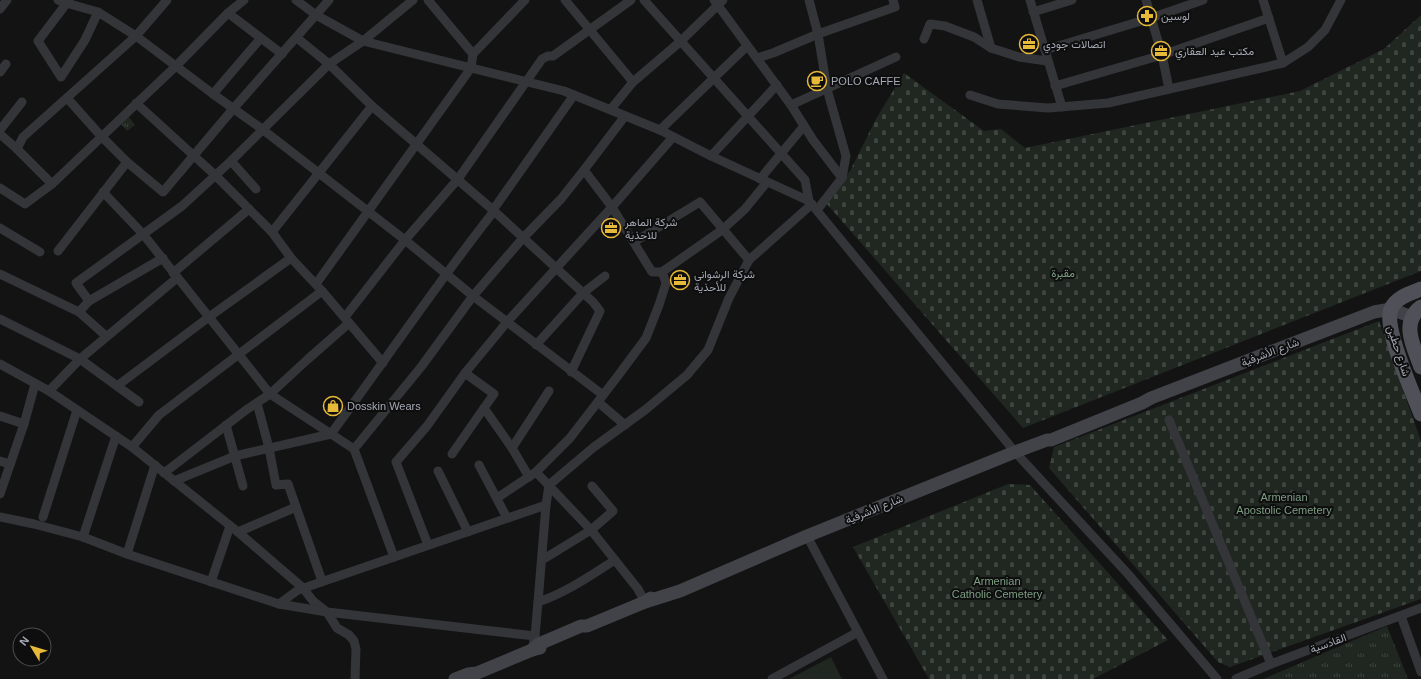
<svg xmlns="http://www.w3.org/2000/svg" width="1421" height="679" font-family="Helvetica,Vazirmatn,sans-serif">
	<defs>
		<pattern id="grass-tufts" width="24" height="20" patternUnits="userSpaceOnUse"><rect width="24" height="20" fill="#1f2720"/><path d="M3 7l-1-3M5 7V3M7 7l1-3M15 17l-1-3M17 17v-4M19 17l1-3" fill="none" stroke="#3d443e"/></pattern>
		<pattern id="cemetery-stones" width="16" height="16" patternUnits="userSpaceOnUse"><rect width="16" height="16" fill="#1f2720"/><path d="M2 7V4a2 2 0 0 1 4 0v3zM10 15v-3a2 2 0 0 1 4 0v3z" fill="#3d443e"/></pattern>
	</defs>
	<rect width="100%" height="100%" fill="#131314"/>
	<g fill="url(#grass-tufts)">
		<polygon points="129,117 135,125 127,131 121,124"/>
		<polygon points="1387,626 1408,679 1263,679"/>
	</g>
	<g fill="url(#cemetery-stones)">
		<polygon points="1421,15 1421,271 1023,428 826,203 850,171 877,117 904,73 984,131 1001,129 1025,148 1300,91 1384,49"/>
		<polygon points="1379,321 1421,441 1421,599 1230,667 1218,662 1049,468 1054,447"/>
		<polygon points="1008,484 1030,485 1168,640 1093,679 929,679 853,547"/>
	</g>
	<polygon fill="#1f2720" points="831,657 842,679 789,679"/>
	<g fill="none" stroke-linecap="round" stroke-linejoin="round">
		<g stroke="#343539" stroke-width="9">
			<polyline points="58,0 66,3 98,12 136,36 213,94 262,129 405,240 473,296 603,395"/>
			<polyline points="69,0 38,41 61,77 85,40 98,12"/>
			<polyline points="296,0 316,15 363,41 564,91 660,130 711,156 809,201 1015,452 1128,574 1217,679"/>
			<polyline points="565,0 633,82"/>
			<polyline points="644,0 805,180 809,201"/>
			<polyline points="714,0 791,105 813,140 842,178 817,210"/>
			<polyline points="809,0 818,34 827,89 846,156 842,178"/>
			<polyline points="977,0 991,48"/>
			<polyline points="1030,0 1062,107"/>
			<polyline points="1146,0 1162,55 1169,89"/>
			<polyline points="1263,0 1283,63"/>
			<polyline points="0,9 7,0"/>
			<polyline points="1033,12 1072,0"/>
			<polyline points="228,13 282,54"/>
			<polyline points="297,38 329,64 372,106 493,210 593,302 600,311 571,372"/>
			<polyline points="924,39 930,24 945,26 974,37 991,48 1019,57 1047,61"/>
			<polyline points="1045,50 1151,18 1203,0"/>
			<polyline points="473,54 525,0"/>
			<polyline points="757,58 773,53 818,34 895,7 893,0"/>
			<polyline points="0,72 6,64"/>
			<polyline points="1055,86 1162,55 1269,18"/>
			<polyline points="213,94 260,39"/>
			<polyline points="970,95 998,104 1048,108 1108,103 1283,63 1308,47 1325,30 1341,0"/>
			<polyline points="67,98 101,136 127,162 163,192 233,109 329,0"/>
			<polyline points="136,103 215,175 272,232 291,258 322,291 383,363"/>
			<polyline points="791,105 896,57"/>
			<polyline points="611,109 633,82 681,41 723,0"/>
			<polyline points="0,130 22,102"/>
			<polyline points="660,130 747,46"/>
			<polyline points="0,134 17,149 52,184"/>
			<polyline points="17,149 23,137 136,36 167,0"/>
			<polyline points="711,156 777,85"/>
			<polyline points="231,161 256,189"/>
			<polyline points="584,170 612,207 652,272 662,272"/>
			<polyline points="760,179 804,126"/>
			<polyline points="0,188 25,204 52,184 176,66 228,13 244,0"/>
			<polyline points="103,192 143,234 270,394 354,449 394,557"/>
			<polyline points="0,228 40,252"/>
			<polyline points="272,232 372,106"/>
			<polyline points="634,242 700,202 749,260"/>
			<polyline points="58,251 127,162"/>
			<polyline points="173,273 249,209"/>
			<polyline points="0,274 79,312 106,336"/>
			<polyline points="316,284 471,68 473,54 428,0"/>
			<polyline points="89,301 163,258"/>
			<polyline points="79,312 89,301 76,283 182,206 231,161 329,64 363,41 413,0"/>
			<polyline points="345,317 405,240 458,179 542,59 548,56 553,56 631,0"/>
			<polyline points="0,319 80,359 139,402"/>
			<polyline points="536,345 583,293 605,276"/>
			<polyline points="0,364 49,391 80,359 177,278"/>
			<polyline points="465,373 494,394 484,408 512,448 529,477"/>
			<polyline points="117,386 209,317 291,258"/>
			<polyline points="49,391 132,447 238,532 303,588 313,601 327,612 337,628 349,635 354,641 356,649 355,679"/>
			<polyline points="598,402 625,425"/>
			<polyline points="257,403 269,448 276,485 288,484 322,581"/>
			<polyline points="0,416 24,424"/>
			<polyline points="1169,420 1271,664"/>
			<polyline points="226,425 243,486"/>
			<polyline points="132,447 159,415 322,291"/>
			<polyline points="512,448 549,391"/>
			<polyline points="354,449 421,367 473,296 523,238 561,199 584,170 625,116"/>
			<polyline points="452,454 484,408"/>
			<polyline points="0,461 10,464"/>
			<polyline points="479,465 507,518"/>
			<polyline points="438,471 468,532"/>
			<polyline points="536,472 591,530 638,589 645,602"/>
			<polyline points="164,473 246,410 270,394 308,359 349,323"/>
			<path d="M174,481L235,456L331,434C385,361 435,286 491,215L493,210L574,95"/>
			<polyline points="0,494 24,424 35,384"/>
			<polyline points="497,498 536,472 570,438 617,377 646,338 659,305 666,283 662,272 722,230 745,209 767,182"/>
			<polyline points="0,517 34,524 83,537 127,554 279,604 327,612 535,636"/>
			<polyline points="43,517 77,410"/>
			<polyline points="238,532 296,507"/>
			<polyline points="807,536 883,679"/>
			<polyline points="83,537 116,436"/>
			<polyline points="428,545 396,462 427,426 465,373 507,322 612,207 673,137"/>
			<polyline points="127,554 155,465"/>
			<polyline points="542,560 591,530 613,511 592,486"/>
			<polyline points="211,582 230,526"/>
			<path d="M538,602C566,593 591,575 615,560"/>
			<polyline points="279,604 298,590 546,505"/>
			<polyline points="1401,616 1421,672"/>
			<polyline points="532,650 535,636 538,602 546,505 549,485 594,447 645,410 687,375 708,350 729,298 749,260 812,204"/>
			<polyline points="772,679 858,632"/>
			<polyline points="1236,679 1271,664 1421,608"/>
		</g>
		<g stroke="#424349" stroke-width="13">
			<polyline points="645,602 680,591 807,536 1015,452 1047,440 1051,440 1142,403 1151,398 1374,312 1391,309 1412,317"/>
			<polyline points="532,650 539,644 581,626 587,626 645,602 651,598"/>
			<polyline points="455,679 468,674 477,673 532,650 540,648"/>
		</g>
		<g stroke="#505158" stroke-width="15">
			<path d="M1421,289C1411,293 1396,297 1391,309C1383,328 1413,393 1421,414"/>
			<path d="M1421,307C1400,323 1414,347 1421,367"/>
		</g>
	</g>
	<defs>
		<g id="pharmacy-ring" transform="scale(1)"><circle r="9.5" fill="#0e0e0f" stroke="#e7b938" stroke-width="1.5"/><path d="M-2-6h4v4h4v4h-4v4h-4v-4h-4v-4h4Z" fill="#e7b938"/></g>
		<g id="office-ring" transform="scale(1)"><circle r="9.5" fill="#0e0e0f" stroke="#e7b938" stroke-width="1.5"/><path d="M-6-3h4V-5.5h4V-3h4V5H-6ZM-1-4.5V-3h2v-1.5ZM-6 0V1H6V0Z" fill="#e7b938"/></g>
		<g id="cafe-ring" transform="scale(1)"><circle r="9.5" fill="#0e0e0f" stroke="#e7b938" stroke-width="1.5"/><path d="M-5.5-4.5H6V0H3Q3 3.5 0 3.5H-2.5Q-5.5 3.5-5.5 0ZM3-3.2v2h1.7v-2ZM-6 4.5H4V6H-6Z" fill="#e7b938"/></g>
		<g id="shop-ring" transform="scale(1)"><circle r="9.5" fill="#0e0e0f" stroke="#e7b938" stroke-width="1.5"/><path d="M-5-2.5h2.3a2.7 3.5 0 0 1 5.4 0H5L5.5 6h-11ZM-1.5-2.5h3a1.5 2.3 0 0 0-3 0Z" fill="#e7b938"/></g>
	</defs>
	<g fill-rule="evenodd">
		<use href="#pharmacy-ring" x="1147" y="16"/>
		<use href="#office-ring" x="1029" y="44"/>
		<use href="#office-ring" x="1161" y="51"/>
		<use href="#cafe-ring" x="817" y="81"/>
		<use href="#office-ring" x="611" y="228"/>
		<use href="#office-ring" x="680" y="280"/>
		<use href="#shop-ring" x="333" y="406"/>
	</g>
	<g text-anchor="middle" stroke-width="4" stroke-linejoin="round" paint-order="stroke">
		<g font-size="11" fill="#a5a9b4" stroke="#0e0e0f" text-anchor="start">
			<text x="1161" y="20">لوسين</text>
			<text x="1043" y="48">اتصالات جودي</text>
			<text x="1175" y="55">مكتب عيد العقاري</text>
			<text x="831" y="85">POLO CAFFE</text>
			<text x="625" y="226">شركة الماهر<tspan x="625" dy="13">للاحذية</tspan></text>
			<text x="694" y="278">شركة الرشواني<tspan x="694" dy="13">للأحذية</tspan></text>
			<text x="347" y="410">Dosskin Wears</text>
		</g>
		<g font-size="11" fill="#7d9e81" stroke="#0e0e0f">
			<text x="1063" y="277">مقبرة</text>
			<text x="1284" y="501">Armenian<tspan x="1284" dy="13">Apostolic Cemetery</tspan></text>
			<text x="997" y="585">Armenian<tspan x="997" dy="13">Catholic Cemetery</tspan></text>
		</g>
		<g font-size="11" fill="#a5a9b4" stroke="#0e0e0f">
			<text transform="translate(1399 351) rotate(72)" y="4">شارع حطين</text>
			<text transform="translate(1270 352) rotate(-21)" y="4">شارع الأشرفية</text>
			<text transform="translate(874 509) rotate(-22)" y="4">شارع الأشرفية</text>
			<text transform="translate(1328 643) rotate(-20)" y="4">القادسية</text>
		</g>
	</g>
	<g transform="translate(32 647) rotate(308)"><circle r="19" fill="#0e0e0f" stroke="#4a4c51"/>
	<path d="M0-3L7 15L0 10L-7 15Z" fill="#e7b938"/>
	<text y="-6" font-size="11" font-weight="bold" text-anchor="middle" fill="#a5a9b4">N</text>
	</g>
</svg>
